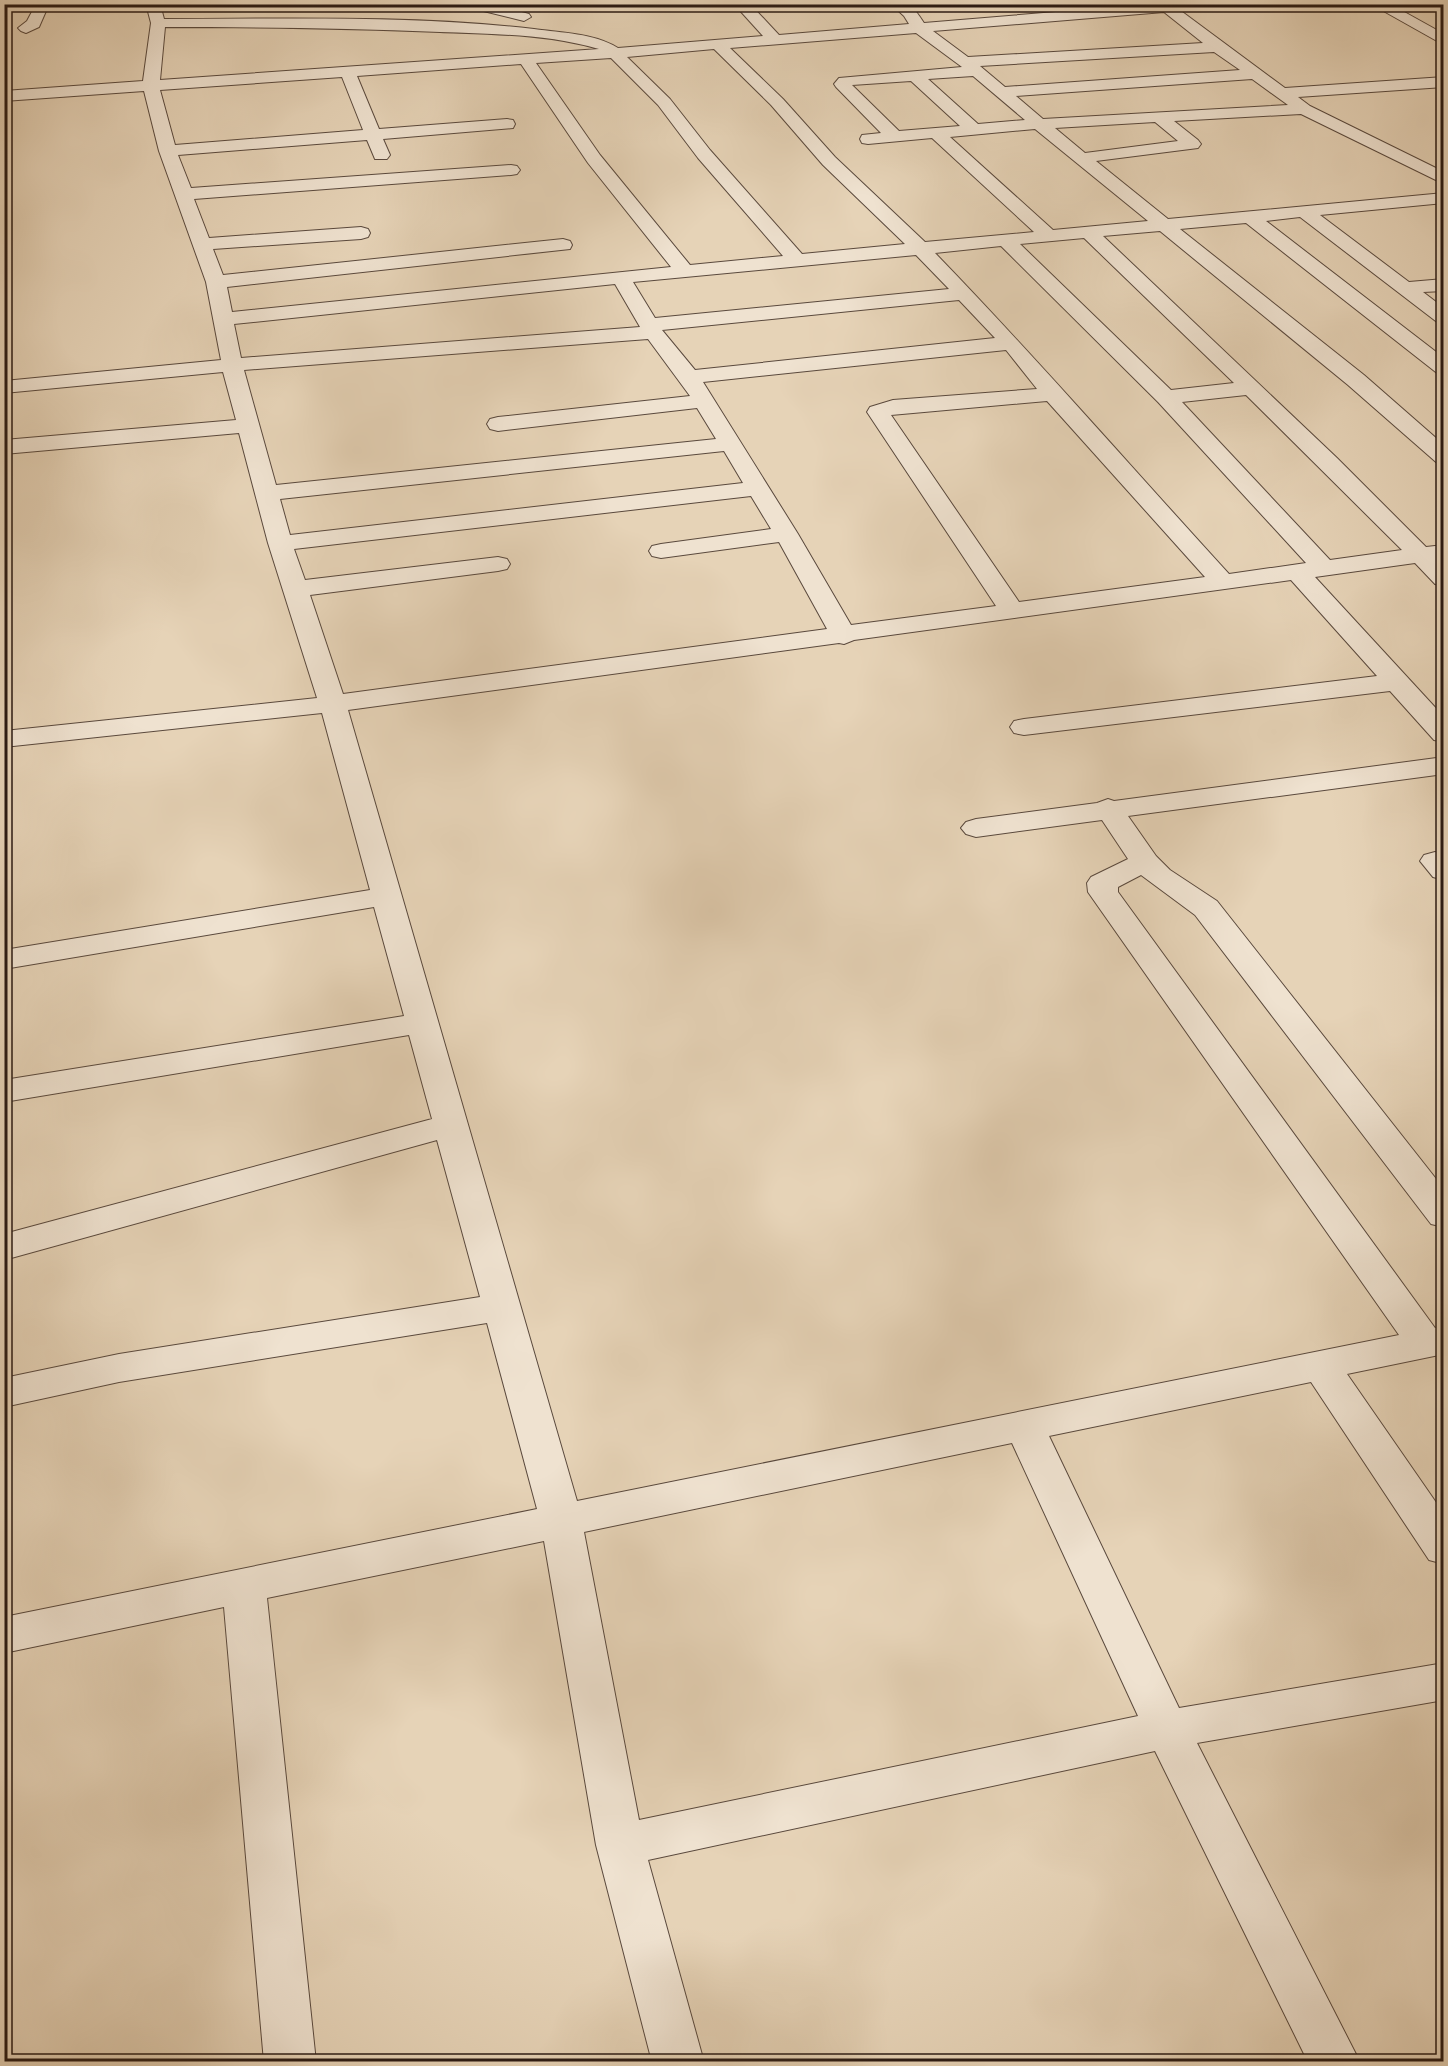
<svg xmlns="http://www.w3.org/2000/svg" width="1448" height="2066" font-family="'Sorts Mill Goudy',serif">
	<rect width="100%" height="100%" fill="#e6d3b7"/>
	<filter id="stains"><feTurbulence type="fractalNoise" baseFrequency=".00333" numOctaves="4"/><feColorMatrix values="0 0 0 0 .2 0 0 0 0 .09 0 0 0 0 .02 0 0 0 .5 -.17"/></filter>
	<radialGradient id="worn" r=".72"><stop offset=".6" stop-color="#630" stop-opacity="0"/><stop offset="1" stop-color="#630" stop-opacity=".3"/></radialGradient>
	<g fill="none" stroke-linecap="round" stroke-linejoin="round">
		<g stroke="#5a493d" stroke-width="2">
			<g id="minor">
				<polygon points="36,4 52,4 46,11 39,27 26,33 21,31 18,28 27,21"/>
				<path d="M146,4H160L164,19C287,19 412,15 534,29C562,33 594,33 618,48L763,36L734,4H750L779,35L909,24L904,16L891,4C911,4 913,6 924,23L1153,4H1220L1213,8L1181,11L1285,88L1444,77V87L1298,97L1310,106L1444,172V184L1301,114L1174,121L1198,140L1201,144L1198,148L1096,161L1168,219L1444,193V203L1320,215L1409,282L1444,279V291L1423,292L1444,308V324L1437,322L1300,217L1266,221L1444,358V375L1437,373L1246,223L1180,229L1364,375L1444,445V464L1436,462L1348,385L1160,231L1103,236L1337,458L1426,547L1444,545V559L1439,560L1444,564V586L1435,584L1415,563L1315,577L1444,717V742L1434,740L1390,691L1024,735L1014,733L1010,727L1014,721L1024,719L1377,676L1291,580L854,640L844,644L839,643L348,710L577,1501L1399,1335L1088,892L1087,883L1091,877L1128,859L1102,820L976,837L966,834L961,828L966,822L976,819L1097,803L1108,799L1114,801L1444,757V774L1128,816L1156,856L1170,870L1217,901L1444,1189V1227L1431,1224L1195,915L1141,875L1118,887V892L1435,1328L1444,1326V1354L1347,1374L1444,1514V1564L1429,1560L1311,1382L1049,1436L1179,1708L1444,1663V1700L1197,1743L1360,2062H1308L1155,1751L648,1860L704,2062H652L596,1845L544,1541L267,1598L316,2062H264L224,1607L4,1653V1617L537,1509L487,1323L119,1382L4,1407V1378L119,1354L480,1297L437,1140L4,1260V1234L432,1119L409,1035L4,1102V1080L404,1016L374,907L4,969V950L370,890L322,713L4,747V731L317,698L268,543L239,433L4,454V440L236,420L223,372L4,393V381L221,360L206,282L159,151L144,91L4,101V91L143,81L151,23ZM1164,12L1203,43L968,57L933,31ZM165,27C257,27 348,28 440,32C492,34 548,34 599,49L160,80ZM916,33L962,67L839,78L834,84L836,87L881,133L862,135L860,139L862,143L868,144L932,138L1034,232L925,242L835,157L783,99L730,48ZM714,49L771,105L823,165L905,244L802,254L710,150L670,99L627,57ZM1214,52L1240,70L1005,87L980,66ZM611,58L658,105L698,158L783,256L690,265L600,155L536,63ZM521,64L588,163L671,267L232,312L227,287L570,249L572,245L570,241L563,239L223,275L213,249L361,239L368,237L370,233L368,229L361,227L209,238L194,199L511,175L517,174L520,170L517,166L511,165L191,188L178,155L367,140L375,159H387L390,155L383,139L513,128L515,124L513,120L507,119L379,129L357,76ZM973,76L1025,120L978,124L928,79ZM342,77L363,130L175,145L160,90ZM1252,79L1288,105L1043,119L1016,96ZM911,81L960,126L899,131L852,85ZM1155,122L1178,141L1085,153L1055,128ZM1035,129L1148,221L1053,230L950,137ZM1084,238L1234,383L1171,390L1020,244ZM1001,246L1158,402L1306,563L1229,574C1131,467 1036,357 935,253ZM916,255L949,289L655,318L633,282ZM615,284L640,327L241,358L234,324ZM959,300L995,338L695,370L662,330ZM648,339L690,396L498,417L490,419L487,424L490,429L498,431L697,408L716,439L276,485L244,370ZM1006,350L1037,389L893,400L870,407L867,412L996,606L851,625L798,534L703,382ZM1246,395L1402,550L1330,560L1182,402ZM1047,401L1205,577L1019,602L891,415ZM724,451L743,483L290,535L280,499ZM751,496L771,529L661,544L652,546L649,551L652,556L661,558L779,542L827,629L343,694L310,595L498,571L507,569L510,564L507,559L498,557L305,580L294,549ZM1012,1443L1138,1716L639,1820L584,1532Z"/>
				<polygon points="465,4 492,4 529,14 531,17 524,21 467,7"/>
				<polygon points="1371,4 1390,4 1444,34 1444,45"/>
				<polygon points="1435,852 1444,854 1444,880 1433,877 1420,861 1424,855"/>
			</g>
		</g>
		<use href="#minor" fill="#efe2d0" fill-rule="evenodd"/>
	</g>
	<rect width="1448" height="2066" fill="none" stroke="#e6d3b7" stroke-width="24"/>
	<rect x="6" y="6" width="1436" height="2054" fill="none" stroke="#2b1b14" stroke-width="3"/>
	<rect x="12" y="12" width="1424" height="2042" fill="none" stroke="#2b1b14" stroke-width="1.5"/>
	<rect width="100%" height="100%" filter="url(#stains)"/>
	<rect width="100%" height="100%" fill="url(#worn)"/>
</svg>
